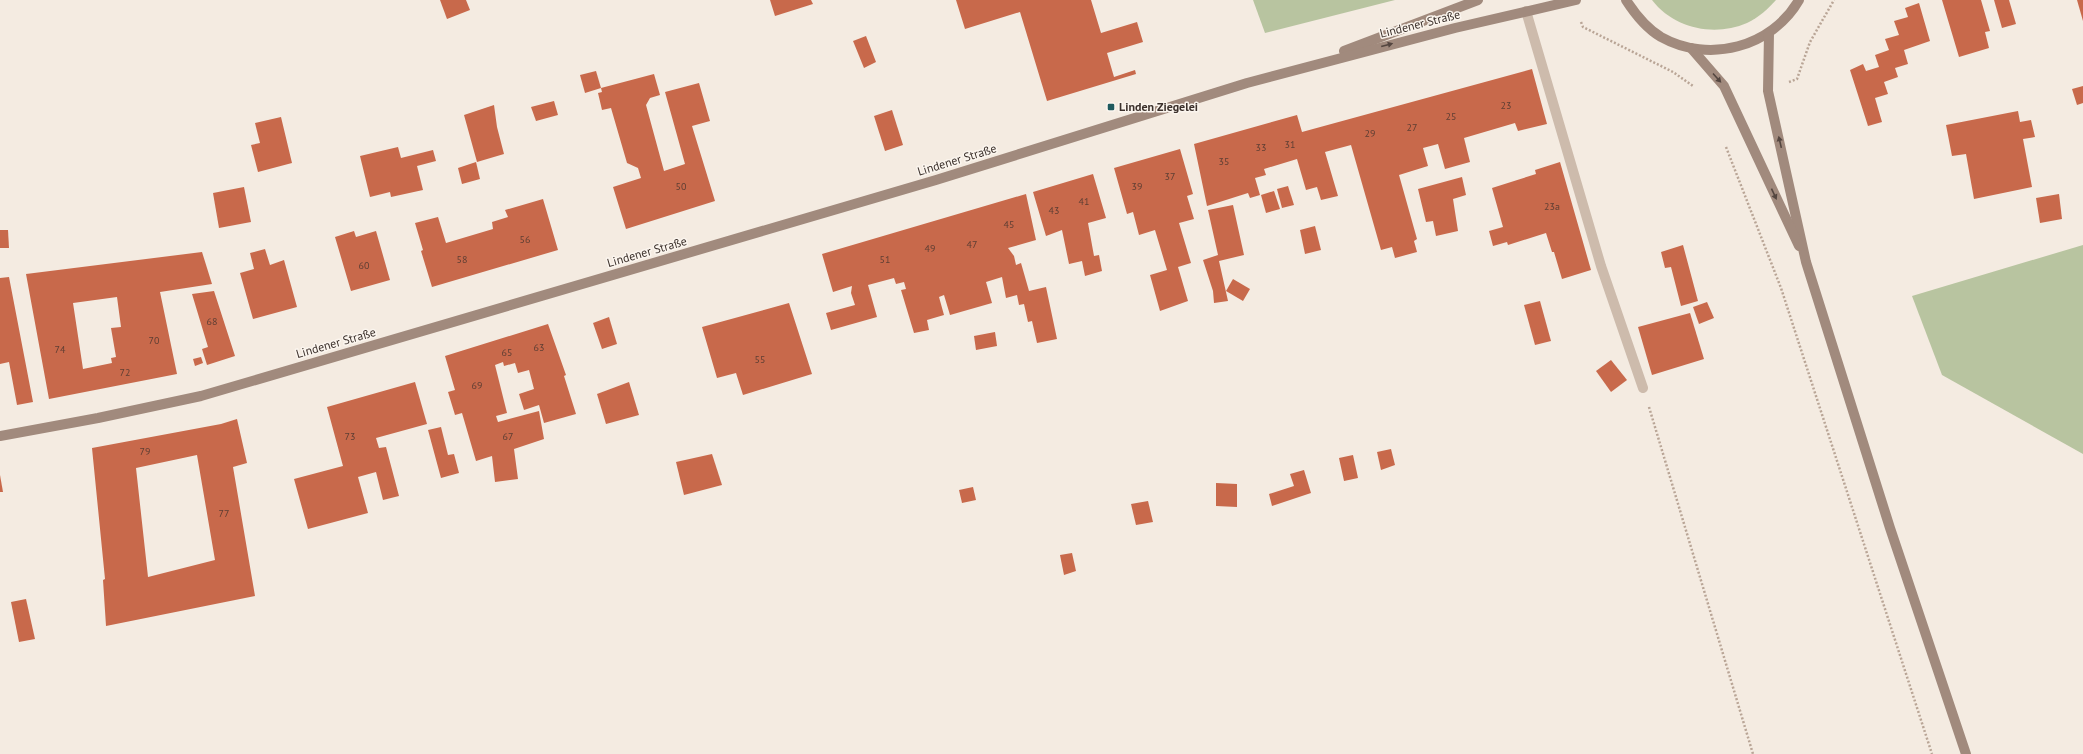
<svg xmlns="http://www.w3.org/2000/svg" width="2083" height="754" font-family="'PT Sans',sans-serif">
	<rect width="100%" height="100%" fill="#f4ebe1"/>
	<g fill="#b8c4a0">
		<polygon points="1253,0 1395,0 1265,33"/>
		<path d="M1652,0H1776C1768,9 1759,17 1747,23C1715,37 1674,29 1652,0Z"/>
		<polygon points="2083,245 2083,454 1942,375 1912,296"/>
	</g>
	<g fill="#c8694b" fill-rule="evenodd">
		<polygon points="440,0 466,0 470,10 447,19"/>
		<polygon points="770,0 811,0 813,4 775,16"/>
		<polygon points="956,0 1091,0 1101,33 1137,22 1143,42 1107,53 1114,77 1135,70 1136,74 1047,101 1020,12 965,29"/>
		<polygon points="1942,0 1981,0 1990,31 1985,32 1989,48 1959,57"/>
		<polygon points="1994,0 2009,0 2016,24 2002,28"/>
		<polygon points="2077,0 2083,0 2083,21"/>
		<polygon points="1919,3 1930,41 1904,50 1908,64 1895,68 1898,77 1884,82 1888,94 1875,98 1882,122 1868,126 1850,70 1863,64 1866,71 1879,67 1875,55 1889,50 1885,39 1899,35 1894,21 1908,17 1905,8"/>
		<polygon points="866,36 876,62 864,68 853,41"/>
		<polygon points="1532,69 1547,124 1518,131 1515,123 1464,138 1470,162 1445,169 1438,144 1423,148 1428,166 1399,175 1417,239 1414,241 1417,252 1395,258 1392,247 1381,250 1351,145 1325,152 1338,196 1321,200 1317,187 1306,190 1297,159 1264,169 1266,175 1255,178 1260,195 1250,198 1248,193 1207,206 1194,144 1297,115 1302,132"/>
		<polygon points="596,71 601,88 585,93 580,75"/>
		<polygon points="654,74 660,95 650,98 646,105 664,171 685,164 665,92 699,83 710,121 692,126 715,201 626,229 613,187 641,178 638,168 627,163 611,108 602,110 598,93 602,92 601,88"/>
		<polygon points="2083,86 2083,103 2077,105 2072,89"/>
		<polygon points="554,101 558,115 536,121 531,107"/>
		<polygon points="494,105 497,127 504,154 477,162 464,115"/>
		<polygon points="892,110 903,145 885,151 874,116"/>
		<polygon points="2018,111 2020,122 2031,120 2035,137 2023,139 2032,187 1974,199 1966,154 1952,156 1946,125"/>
		<polygon points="281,117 292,163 258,172 251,145 260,143 255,123"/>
		<polygon points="398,147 401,158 433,150 436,161 417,166 423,190 391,197 390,192 370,197 360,156"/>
		<polygon points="1180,149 1193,194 1187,196 1194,219 1179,223 1191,263 1178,267 1188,301 1160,311 1150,275 1167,270 1155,230 1139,235 1133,212 1127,214 1114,168"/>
		<polygon points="476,162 480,179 462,184 458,168"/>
		<polygon points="1560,162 1591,270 1562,279 1554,252 1552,252 1546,233 1508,245 1507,242 1493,246 1489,231 1503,227 1492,188 1536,174 1535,170"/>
		<polygon points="1093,174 1106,218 1088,223 1094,256 1099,255 1102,271 1085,276 1082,261 1069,264 1062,230 1046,236 1033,192"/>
		<polygon points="1462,177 1466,195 1453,199 1458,231 1436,236 1433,221 1426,222 1418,189"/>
		<polygon points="1288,186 1294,205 1282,208 1277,189"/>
		<polygon points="244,187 251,222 219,228 213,193"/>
		<polygon points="1274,191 1280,209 1266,213 1261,195"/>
		<polygon points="1026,194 1036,240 1008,248 1014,256 1016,265 1021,263 1029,291 1046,287 1057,339 1037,343 1032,321 1028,322 1024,304 1019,305 1017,295 1006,298 1002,277 986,282 992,303 950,315 944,295 939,297 944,315 927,320 929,330 914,333 901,290 906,289 904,282 896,284 894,278 868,285 877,317 831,330 826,313 855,305 851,293 852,286 833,292 822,254"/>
		<polygon points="2059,194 2062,219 2040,223 2036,198"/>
		<polygon points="543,199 558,250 432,287 421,251 423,250 415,223 438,217 446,243 493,229 492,222 508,217 505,210"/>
		<polygon points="1233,205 1244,255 1219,261 1228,301 1214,303 1213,291 1203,260 1218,255 1208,210"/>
		<polygon points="1315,226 1321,250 1305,254 1300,230"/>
		<polygon points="0,230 8,230 9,248 0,248"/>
		<polygon points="354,231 356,237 376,231 390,280 351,291 335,237"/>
		<polygon points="1683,245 1698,301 1681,306 1671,267 1665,268 1661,252"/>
		<polygon points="265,249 270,265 284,260 297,307 253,319 240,273 254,269 250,253"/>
		<path d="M202,252L212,284L160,292L177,374L49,399L26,274ZM117,297L121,327L111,328L116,357L111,358L112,363L83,369L73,303Z"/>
		<polygon points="9,277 33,402 17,405 9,362 0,364 0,278"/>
		<polygon points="1233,279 1250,289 1243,301 1226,291"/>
		<polygon points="214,291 235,356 207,365 202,349 208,347 192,294"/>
		<polygon points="1540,301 1551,341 1535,345 1524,305"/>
		<polygon points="1707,302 1714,318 1699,324 1693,307"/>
		<polygon points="789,303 812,374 743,395 736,373 717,378 702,327"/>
		<polygon points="1690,313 1704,359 1652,375 1638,327"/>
		<polygon points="609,317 617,344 602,349 593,323"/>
		<polygon points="548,324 566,375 564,376 576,414 544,423 539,405 524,410 519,394 534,389 529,370 518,373 515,363 504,366 503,362 495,365 507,413 496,416 498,422 539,411 544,439 514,449 518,479 495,482 492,456 476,461 462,413 455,415 448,392 455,390 445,356"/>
		<polygon points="995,332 997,346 976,350 974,336"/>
		<polygon points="201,357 203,363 195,366 193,359"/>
		<polygon points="1611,360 1627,380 1611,392 1596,371"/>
		<polygon points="415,382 427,424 376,438 379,448 386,447 399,496 383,500 376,472 358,477 368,513 308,529 294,479 343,466 327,407"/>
		<polygon points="629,382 639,415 606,424 597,394"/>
		<path d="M237,419L247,463L233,467L255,596L106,626L103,580L105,579L92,448L221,424ZM197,455L215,560L148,577L136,468Z"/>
		<polygon points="441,427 448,455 454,454 459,473 441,478 428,430"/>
		<polygon points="1391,449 1395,465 1381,470 1377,452"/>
		<polygon points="712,454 722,485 684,495 676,462"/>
		<polygon points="1353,455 1358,478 1344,481 1339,458"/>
		<polygon points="1304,470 1311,493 1272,506 1269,494 1294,486 1290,474"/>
		<polygon points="0,475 3,492 0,492"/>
		<polygon points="1216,483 1237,484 1237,507 1216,506"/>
		<polygon points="973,487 976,500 962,503 959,490"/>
		<polygon points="1148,501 1153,522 1136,525 1131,504"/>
		<polygon points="1072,553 1076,571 1064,575 1060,555"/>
		<polygon points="26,599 35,639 19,642 11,602"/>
	</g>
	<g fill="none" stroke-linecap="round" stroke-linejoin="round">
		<g stroke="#b9a596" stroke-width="2.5" stroke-dasharray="2 2" stroke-linecap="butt">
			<polyline points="1581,22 1583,27 1673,72 1693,86"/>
			<polyline points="1789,82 1797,79 1810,42 1834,0"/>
			<polyline points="1726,147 1781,288 1932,754"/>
			<polyline points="1649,407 1753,754"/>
		</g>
		<polyline stroke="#cdbbac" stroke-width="10" points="1526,11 1601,266 1643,388"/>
		<g stroke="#a18a7d" stroke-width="10">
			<path d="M1626,0C1635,14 1646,28 1661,37C1709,64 1772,47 1799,0"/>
			<polyline points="1769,33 1768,91 1806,262 1890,528 1966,754"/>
			<polyline points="1691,48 1724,86 1799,246"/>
			<polyline points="1344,51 1478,0"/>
			<polyline points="0,436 98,418 201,396 936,180 1247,83 1455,28 1576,0"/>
		</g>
	</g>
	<defs><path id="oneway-solid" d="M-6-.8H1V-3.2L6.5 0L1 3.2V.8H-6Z"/></defs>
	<g fill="#544640">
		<use href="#oneway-solid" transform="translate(1387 45) rotate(-15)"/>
		<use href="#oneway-solid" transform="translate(1717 78) rotate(48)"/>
		<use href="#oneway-solid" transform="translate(1780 142) rotate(-103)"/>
		<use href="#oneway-solid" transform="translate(1774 194) rotate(65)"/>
	</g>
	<rect fill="#1f5a5e" stroke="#fbf5ee" stroke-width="1.5" x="1107" y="103" width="8" height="8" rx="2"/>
	<g text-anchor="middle" stroke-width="3" stroke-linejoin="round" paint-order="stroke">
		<g font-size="10" fill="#5e3e33">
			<text x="1506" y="109">23</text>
			<text x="1451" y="120">25</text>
			<text x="1412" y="131">27</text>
			<text x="1370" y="137">29</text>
			<text x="1290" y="148">31</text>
			<text x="1261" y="151">33</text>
			<text x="1224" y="165">35</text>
			<text x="1170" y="180">37</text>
			<text x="681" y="190">50</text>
			<text x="1137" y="190">39</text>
			<text x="1084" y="205">41</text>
			<text x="1552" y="210">23a</text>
			<text x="1054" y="214">43</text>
			<text x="1009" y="228">45</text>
			<text x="525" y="243">56</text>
			<text x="972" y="248">47</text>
			<text x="930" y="252">49</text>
			<text x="462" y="263">58</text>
			<text x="885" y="263">51</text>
			<text x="364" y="269">60</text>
			<text x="212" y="325">68</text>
			<text x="154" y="344">70</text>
			<text x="539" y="351">63</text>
			<text x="60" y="353">74</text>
			<text x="507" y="356">65</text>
			<text x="760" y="363">55</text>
			<text x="125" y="376">72</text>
			<text x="477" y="389">69</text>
			<text x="350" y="440">73</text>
			<text x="508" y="440">67</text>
			<text x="145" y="455">79</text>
			<text x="224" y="517">77</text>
		</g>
		<g font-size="12" fill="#3b302b" stroke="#fbf5ee">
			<text transform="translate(1420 24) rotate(-14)" y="4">Lindener Straße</text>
			<text transform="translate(957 160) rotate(-17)" y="4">Lindener Straße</text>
			<text transform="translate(647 252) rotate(-16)" y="4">Lindener Straße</text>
			<text transform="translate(336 343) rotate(-16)" y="4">Lindener Straße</text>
		</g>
		<g font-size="12" font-weight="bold" fill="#3b302b" stroke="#fbf5ee" text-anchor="start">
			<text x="1119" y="111">Linden Ziegelei</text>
		</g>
	</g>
</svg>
